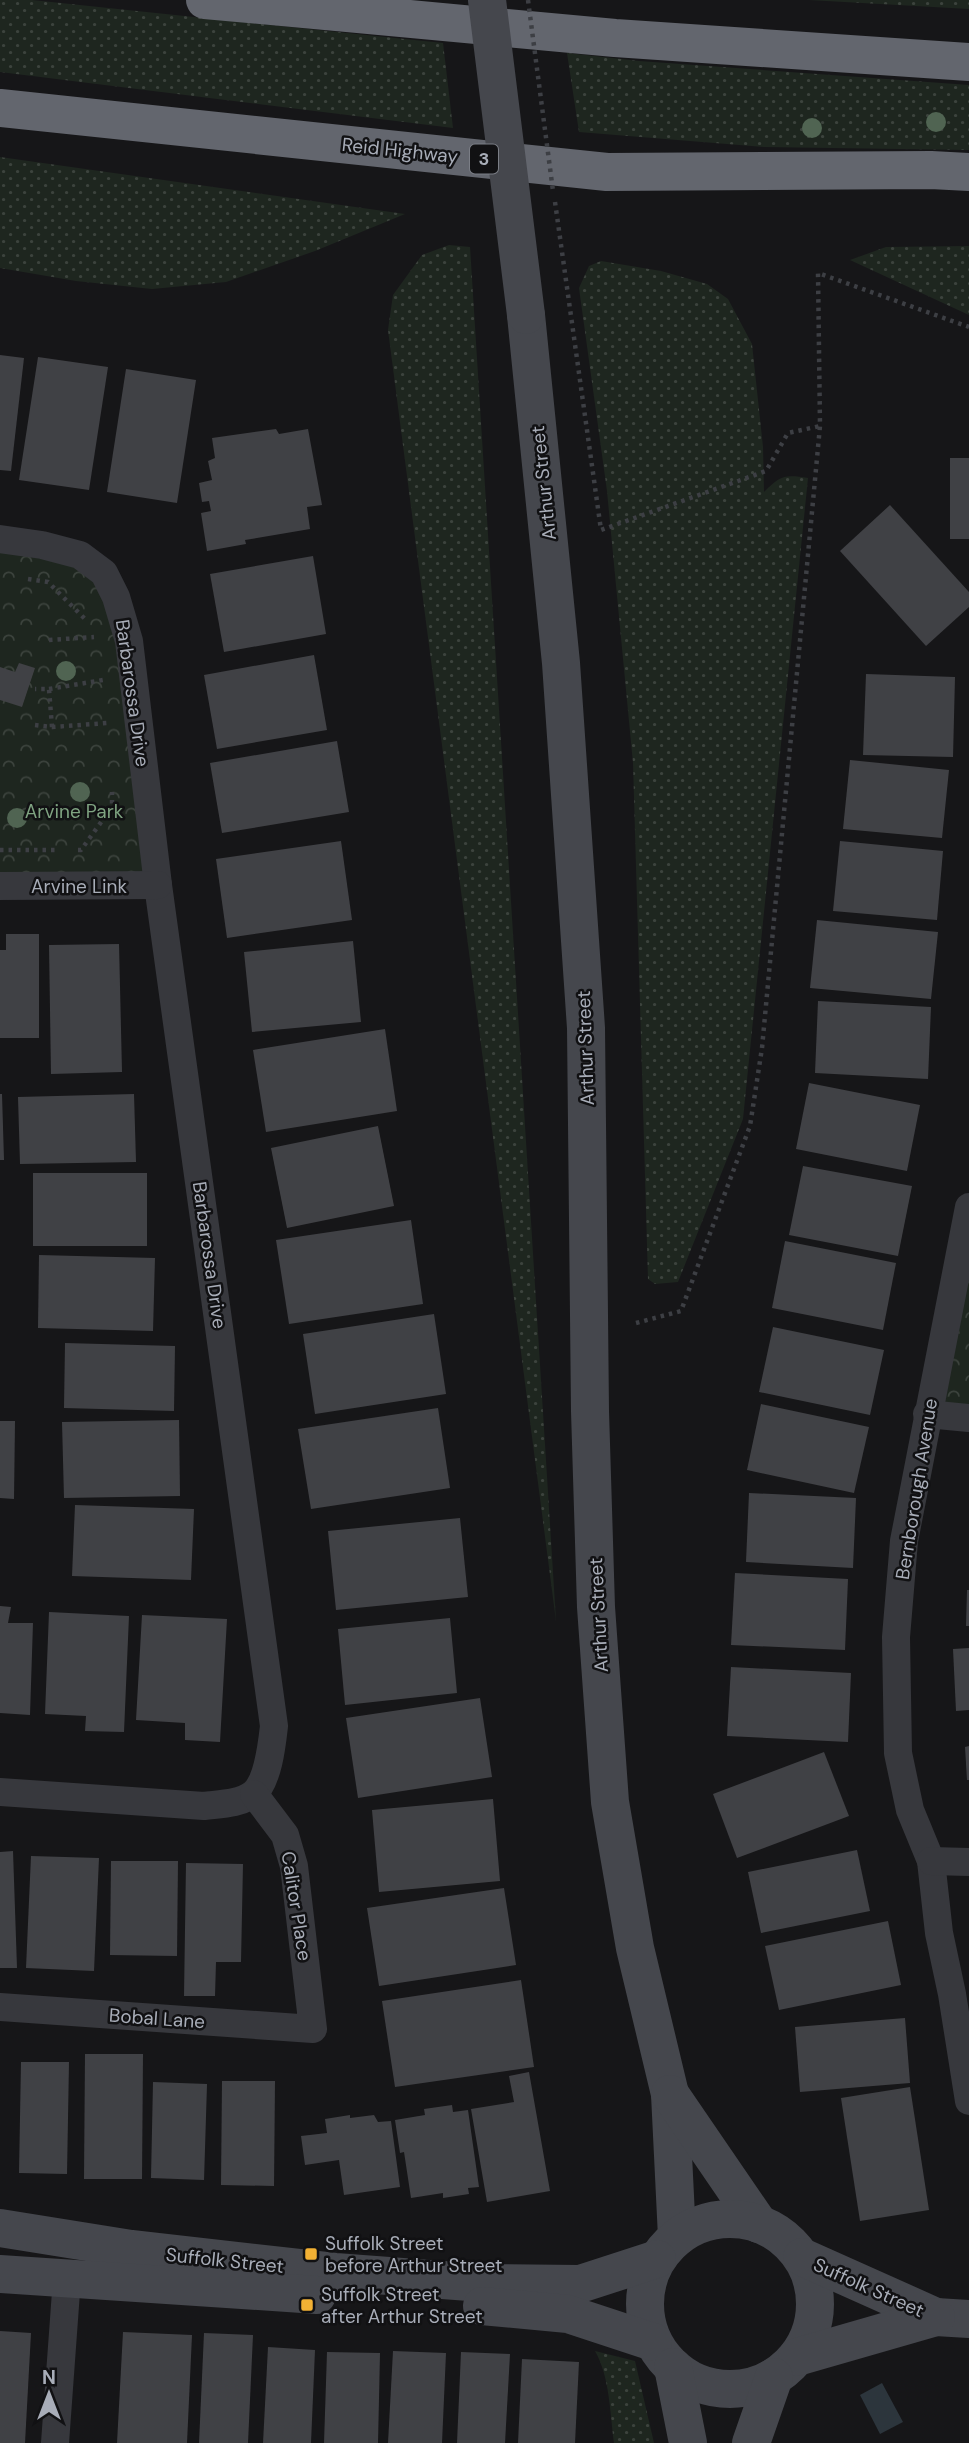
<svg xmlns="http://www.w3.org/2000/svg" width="969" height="2443" font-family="'DM Sans',sans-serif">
	<defs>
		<pattern id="grass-dots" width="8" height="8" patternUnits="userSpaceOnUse" patternTransform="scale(1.75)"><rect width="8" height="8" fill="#1e261f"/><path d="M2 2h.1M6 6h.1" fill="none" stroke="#3c433d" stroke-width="1.8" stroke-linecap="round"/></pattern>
		<pattern id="park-crowns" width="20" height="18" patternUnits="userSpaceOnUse" patternTransform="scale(1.75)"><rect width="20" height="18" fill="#1e261f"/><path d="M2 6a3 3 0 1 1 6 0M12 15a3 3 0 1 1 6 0" fill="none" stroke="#3c433d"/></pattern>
	</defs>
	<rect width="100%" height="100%" fill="#161618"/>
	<g fill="url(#grass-dots)">
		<polygon points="0,0 32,0 443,43 453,128 0,72"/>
		<polygon points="809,0 969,0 969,9"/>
		<polygon points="567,53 639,61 969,85 969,150 764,147 579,132"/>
		<polygon points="0,157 405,214 315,251 226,282 152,289 76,281 0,268"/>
		<polygon points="449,245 470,247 556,1621 388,330 393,295 422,255"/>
		<polygon points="969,246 969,315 850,260 886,247"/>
		<path d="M601,261L661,271L707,284L728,299L752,344L763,447L764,492C780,476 784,474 808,478L743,1119L678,1282L655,1284L648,1279L633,763L607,491L579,288L589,266Z"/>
		<path d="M595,2351L635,2361L654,2443H614C610,2414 610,2377 595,2351Z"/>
	</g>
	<g fill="url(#park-crowns)">
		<polygon points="0,538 104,573 158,885 0,886"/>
		<polygon points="969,1207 969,1418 927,1413"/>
	</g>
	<polygon fill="#2c353c" points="882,2383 903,2422 880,2434 860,2395"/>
	<g fill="#404145">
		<polygon points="0,355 24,358 11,471 0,470"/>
		<polygon points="38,357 108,367 89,490 19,480"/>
		<polygon points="126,369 196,380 177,503 107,492"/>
		<polygon points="276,429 279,434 308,429 322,505 307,507 310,529 245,540 246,544 207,551 201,513 211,511 209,501 202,502 199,483 212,480 208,461 215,458 212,438"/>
		<rect x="950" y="458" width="19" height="81"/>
		<polygon points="890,505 969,592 969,607 926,646 840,551"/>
		<polygon points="313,556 326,634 224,652 210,574"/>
		<polygon points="314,655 327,730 217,749 204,675"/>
		<polygon points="19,663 35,668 22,707 0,700 0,667 15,672"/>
		<polygon points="866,674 955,677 953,757 863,755"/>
		<polygon points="337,741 349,812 222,833 210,763"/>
		<polygon points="850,760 949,770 942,838 843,829"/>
		<polygon points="341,841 352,920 227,938 216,859"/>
		<polygon points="840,841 943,851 937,920 833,911"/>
		<polygon points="817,920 938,932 931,999 810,988"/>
		<polygon points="6,934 39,934 39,1038 0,1038 0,950 6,950"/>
		<polygon points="353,941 361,1022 252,1032 244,952"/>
		<polygon points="119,944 122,1072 51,1074 49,945"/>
		<polygon points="818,1001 931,1007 928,1079 815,1073"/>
		<polygon points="385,1029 397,1111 266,1132 253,1050"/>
		<polygon points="809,1083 920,1105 907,1171 796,1149"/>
		<polygon points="0,1094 2,1094 4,1160 0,1160"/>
		<polygon points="134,1094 136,1162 20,1164 18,1097"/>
		<polygon points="378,1126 394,1206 287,1228 271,1148"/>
		<polygon points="803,1166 912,1186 898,1256 789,1235"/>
		<rect x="33" y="1173" width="114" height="73"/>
		<polygon points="411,1220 423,1304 289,1324 276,1240"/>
		<polygon points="785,1241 896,1263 883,1330 772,1308"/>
		<polygon points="39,1255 155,1258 153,1331 38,1328"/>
		<polygon points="434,1314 446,1394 315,1414 303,1334"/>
		<polygon points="773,1327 884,1350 870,1415 759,1392"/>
		<polygon points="65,1343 175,1346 174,1411 64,1408"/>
		<polygon points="761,1404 869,1427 854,1493 747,1470"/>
		<polygon points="438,1408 450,1488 311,1509 298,1429"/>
		<polygon points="179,1420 180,1496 64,1498 62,1422"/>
		<polygon points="0,1421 15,1421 14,1499 0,1498"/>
		<polygon points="749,1493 856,1498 853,1568 746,1562"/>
		<polygon points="75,1505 194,1509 191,1580 72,1576"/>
		<polygon points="460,1518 468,1597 336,1610 328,1531"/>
		<polygon points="735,1573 848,1579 845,1650 731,1645"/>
		<polygon points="967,1590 969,1590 969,1626 966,1626"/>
		<polygon points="0,1606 11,1607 8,1623 33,1623 30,1715 0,1713"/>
		<polygon points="49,1612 129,1616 124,1732 85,1731 86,1716 45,1714"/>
		<polygon points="142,1615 227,1619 220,1742 185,1740 185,1723 136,1720"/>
		<polygon points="450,1618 457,1693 345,1705 338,1629"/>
		<polygon points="969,1648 969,1710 956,1711 953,1649"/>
		<polygon points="731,1667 851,1673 848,1742 727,1736"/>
		<polygon points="480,1698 492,1777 358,1798 346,1718"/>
		<polygon points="969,1746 969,1780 967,1780 965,1747"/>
		<polygon points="824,1752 849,1816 737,1858 713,1794"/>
		<polygon points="493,1799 500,1881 379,1892 372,1810"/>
		<polygon points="857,1850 870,1911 761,1933 748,1872"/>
		<polygon points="13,1851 17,1968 0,1968 0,1852"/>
		<polygon points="31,1856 99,1858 94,1971 26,1968"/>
		<polygon points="111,1861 178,1861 177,1956 110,1955"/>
		<polygon points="186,1863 243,1864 241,1962 216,1962 215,1996 184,1996"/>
		<polygon points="504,1888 516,1965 379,1986 367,1908"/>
		<polygon points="888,1921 901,1985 779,2010 765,1946"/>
		<polygon points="521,1980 534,2067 395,2087 382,2001"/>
		<polygon points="905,2018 910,2083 800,2092 795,2027"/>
		<polygon points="85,2054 143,2054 142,2179 84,2179"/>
		<polygon points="21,2062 69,2062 67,2174 19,2173"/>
		<polygon points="529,2072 550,2191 487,2202 471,2109 514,2102 509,2076"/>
		<polygon points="222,2081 275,2081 274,2186 221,2185"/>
		<polygon points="153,2082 207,2084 204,2180 151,2178"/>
		<polygon points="910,2087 929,2210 860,2221 841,2098"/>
		<polygon points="452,2105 453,2112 468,2110 479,2187 468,2188 469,2194 443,2198 443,2193 411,2198 404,2152 400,2153 395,2120 425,2115 424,2109"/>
		<polygon points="350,2115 350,2118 374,2115 378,2122 391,2121 400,2187 344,2195 339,2160 305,2165 301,2136 327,2133 325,2119"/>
		<polygon points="0,2331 31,2333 25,2443 0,2443"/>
		<polygon points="123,2332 192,2335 187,2443 117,2443"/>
		<polygon points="204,2333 253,2335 248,2443 199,2443"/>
		<polygon points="268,2347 315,2350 311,2443 263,2443"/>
		<polygon points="393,2351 446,2353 442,2443 388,2443"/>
		<polygon points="327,2352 380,2353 378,2443 324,2443"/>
		<polygon points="461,2352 510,2354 505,2443 457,2443"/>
		<polygon points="522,2359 579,2362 575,2443 518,2443"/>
	</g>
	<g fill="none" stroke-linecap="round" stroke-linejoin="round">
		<g stroke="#3d3f44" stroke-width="4.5" stroke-dasharray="3.5 5" stroke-linecap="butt">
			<polyline points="555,202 601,530 766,471 788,433 820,426"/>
			<polyline points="28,579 48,582 87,621"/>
			<polyline points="49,640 94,637"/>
			<polyline points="49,689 103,680"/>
			<polyline points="35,725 52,727 49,689 35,689"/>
			<polyline points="52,727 107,723"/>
			<polyline points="0,850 55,850"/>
			<polyline points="78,850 81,850 112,807 112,792"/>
			<polyline points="636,1323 681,1311 750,1126 762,1048 820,426 818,273 969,327"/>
		</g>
		<g stroke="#37383d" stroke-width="28">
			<path d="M0,539L42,545L80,555L104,573L116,597L129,641L158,885L274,1726C272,1744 268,1782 253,1794C240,1804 219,1804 204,1806L0,1792"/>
			<polyline points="0,886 158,885"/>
			<polyline points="969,1207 904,1541 896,1637 898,1753 910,1810 931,1861 939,1933 952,1994 969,2101"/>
			<polyline points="927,1414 969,1418"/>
			<polyline points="931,1861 969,1862"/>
			<polyline points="0,2007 313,2029 294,1866 285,1835 254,1794"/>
			<polyline points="55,2443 67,2278"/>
		</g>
		<g stroke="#45474d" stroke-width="38">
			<polyline points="526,315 561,663 586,1028 590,1411 596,1607 610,1802 635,1948 670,2094 677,2237"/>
			<polyline points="670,2094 759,2224"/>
			<circle cx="730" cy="2304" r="85"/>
			<polyline points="0,2228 131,2249 335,2272 483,2283 580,2284 657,2259"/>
			<polyline points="802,2257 936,2317 969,2319"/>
			<polyline points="0,2274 317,2295"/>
			<polyline points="482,2306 568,2314 653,2342"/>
			<polyline points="797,2357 936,2317"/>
			<polyline points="673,2367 688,2443"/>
			<polyline points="751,2443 774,2377"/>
		</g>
		<g stroke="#63666e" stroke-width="38">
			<polyline points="205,0 615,38 969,62"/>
			<polyline points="0,108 607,172 931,170 969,172"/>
		</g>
		<polyline stroke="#3d3f44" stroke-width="4.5" stroke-dasharray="3.5 5" stroke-linecap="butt" points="528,0 553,191"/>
		<polyline stroke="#45474d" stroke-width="38" points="487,0 526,315"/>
	</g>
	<g fill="#506452">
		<circle cx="936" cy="122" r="10"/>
		<circle cx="812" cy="128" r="10"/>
		<circle cx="66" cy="671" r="10"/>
		<circle cx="80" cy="792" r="10"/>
		<circle cx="17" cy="818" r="10"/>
	</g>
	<g fill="#f2b134" stroke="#111113" stroke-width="2.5">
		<rect x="304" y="2247" width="14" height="14" rx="3.5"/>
		<rect x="300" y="2298" width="14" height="14" rx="3.5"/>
	</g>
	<g text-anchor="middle" stroke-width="5" stroke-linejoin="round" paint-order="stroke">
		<rect fill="#111113" stroke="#7b7e86" stroke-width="2" x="470" y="144.5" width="28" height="29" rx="5"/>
		<g font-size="18" font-weight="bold" fill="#a8adb8">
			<text x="484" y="165">3</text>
		</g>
		<g font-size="19" fill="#a8adb8" stroke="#111113">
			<text transform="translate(400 150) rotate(6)" y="7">Reid Highway</text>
			<text transform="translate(543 483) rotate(-96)" y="7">Arthur Street</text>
			<text transform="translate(133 693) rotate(82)" y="7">Barbarossa Drive</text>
			<text x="79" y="893">Arvine Link</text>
			<text transform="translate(585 1048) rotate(-92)" y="7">Arthur Street</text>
			<text transform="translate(210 1255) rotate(82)" y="7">Barbarossa Drive</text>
			<text transform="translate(916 1489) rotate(-81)" y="7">Bernborough Avenue</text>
			<text transform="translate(598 1615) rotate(-93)" y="7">Arthur Street</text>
			<text transform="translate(297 1906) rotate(81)" y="7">Calitor Place</text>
			<text transform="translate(157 2018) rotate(4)" y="7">Bobal Lane</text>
			<text transform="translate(225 2260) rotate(6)" y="7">Suffolk Street</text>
			<text transform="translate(869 2287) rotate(24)" y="7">Suffolk Street</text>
		</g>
		<g font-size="19" fill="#7fa381" stroke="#111113">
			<text x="74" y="818">Arvine Park</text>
		</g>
		<g font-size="19" fill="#a8adb8" stroke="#111113" text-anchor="start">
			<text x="325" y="2250">Suffolk Street<tspan x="325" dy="22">before Arthur Street</tspan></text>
			<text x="321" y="2301">Suffolk Street<tspan x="321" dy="22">after Arthur Street</tspan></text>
		</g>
	</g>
	<g transform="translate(49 2394)" stroke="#111113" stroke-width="5" paint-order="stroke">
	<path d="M0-5L12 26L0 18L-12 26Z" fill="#a8adb8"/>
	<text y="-10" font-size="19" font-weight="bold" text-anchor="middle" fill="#a8adb8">N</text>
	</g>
</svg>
